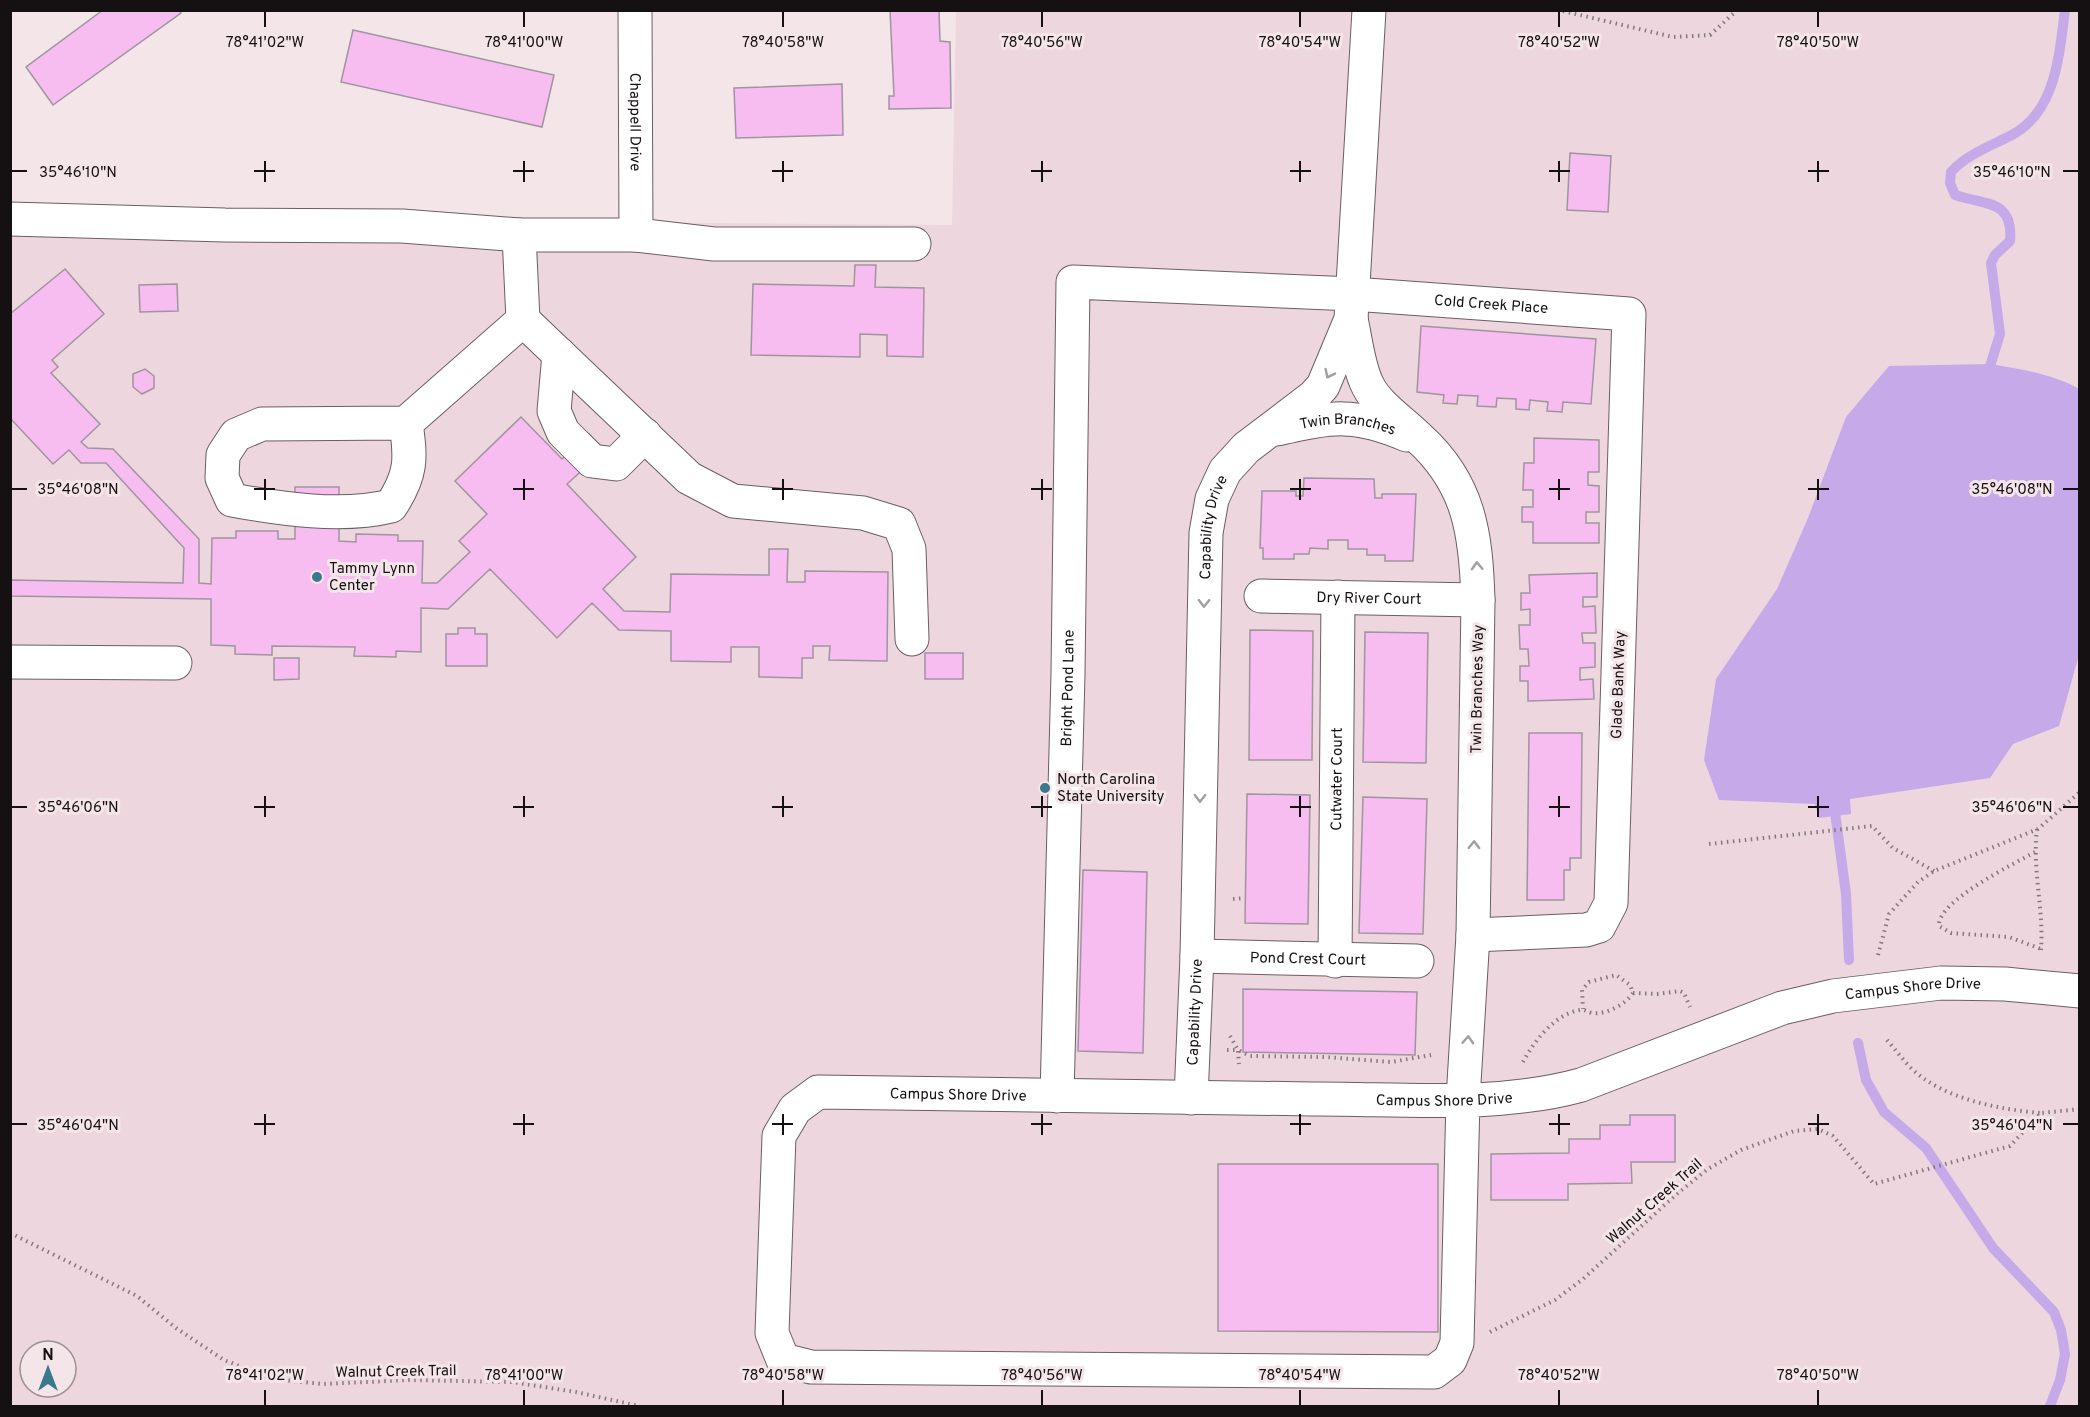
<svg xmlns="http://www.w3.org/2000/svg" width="2090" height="1417" font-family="Overpass,sans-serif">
	<rect width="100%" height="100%" fill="#f4e5e9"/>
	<path fill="#edd6dd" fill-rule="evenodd" d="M956,11H2079V1406H11V217L952,225ZM30,1351H66V1387H30Z"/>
	<path fill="#c5a9e9" d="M1990,364C2020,369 2053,374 2079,389V655L2059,726L2013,744L1990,778L1850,799L1851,814L1819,818L1815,804L1719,800L1704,760L1716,679L1777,589L1808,518L1846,417L1889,366Z"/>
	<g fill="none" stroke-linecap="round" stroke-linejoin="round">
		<g stroke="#c5a9e9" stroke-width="10">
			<path d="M1987,376L2000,334L1991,263L1995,255L2010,241C2014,199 1984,205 1955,195L1950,183L1951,172C1966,155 1990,146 2010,136C2056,113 2059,56 2065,10"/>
			<polyline points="1834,805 1846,894 1849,960"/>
			<polyline points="1858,1043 1866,1080 1884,1112 1926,1148 1993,1248 2054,1312 2061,1330 2065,1354 2060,1380 2050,1406"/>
		</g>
	</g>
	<g fill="#f7bcf0" stroke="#9f959e" stroke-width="1.5">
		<polygon points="103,10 179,10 181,13 53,105 26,67"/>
		<polygon points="890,10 939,10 940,41 950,42 951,108 889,109 889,96 894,96"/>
		<polygon points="353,30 554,75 542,127 341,82"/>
		<polygon points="842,84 843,135 736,138 734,88"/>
		<polygon points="1570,153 1611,156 1608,212 1567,210"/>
		<polygon points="855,265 876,265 875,287 924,288 923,357 887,356 887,335 860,334 860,357 751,355 753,284 854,286"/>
		<polygon points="65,269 104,314 52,360 58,367 51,373 100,424 81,442 88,448 113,449 199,539 199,583 211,584 212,538 236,538 236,531 278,531 278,539 295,539 295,487 339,487 339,541 356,542 356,534 398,535 398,541 423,541 422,583 437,583 470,552 459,541 487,514 455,481 521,417 562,459 589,434 605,450 567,484 636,557 603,589 624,611 670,612 671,574 769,575 769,549 788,549 787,582 805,582 805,571 888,572 887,661 829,660 830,646 813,646 813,658 802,658 802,678 759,677 759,647 731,647 731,662 671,661 671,631 619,630 592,603 557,638 490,569 448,609 421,608 421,652 396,651 396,657 354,656 355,647 272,646 272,655 235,654 235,646 211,645 211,599 10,596 10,580 183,583 184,548 106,463 81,463 69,450 53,464 10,418 10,314"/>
		<polygon points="177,284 178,311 140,312 139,285"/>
		<polygon points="1421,326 1596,339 1591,404 1563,402 1562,412 1547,411 1548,402 1530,400 1529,410 1516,409 1516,399 1497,398 1496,407 1477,406 1478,396 1458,395 1457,404 1443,403 1444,395 1417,392"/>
		<polygon points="145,369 154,376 154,388 142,394 133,387 133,374"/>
		<polygon points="1534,438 1599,440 1599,472 1588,472 1588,485 1599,486 1599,512 1586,512 1586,523 1599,523 1599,543 1533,543 1533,522 1522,522 1522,507 1533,507 1533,490 1523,490 1524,463 1534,463"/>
		<polygon points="1304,478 1374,479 1375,498 1382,498 1382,494 1416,494 1413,561 1385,561 1385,555 1367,555 1367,549 1348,549 1348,540 1328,540 1328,549 1310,548 1309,554 1294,554 1294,559 1263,559 1263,548 1260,548 1262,491 1296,491 1296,496 1303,496"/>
		<polygon points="1597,573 1597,597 1583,597 1583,607 1595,606 1596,633 1582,633 1583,643 1595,643 1595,667 1580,668 1580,680 1593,679 1594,699 1528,701 1528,681 1520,681 1520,666 1529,666 1528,649 1520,649 1519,625 1530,625 1530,609 1521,610 1521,593 1530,593 1529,575"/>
		<polygon points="458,628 475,628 475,634 487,634 487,666 446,666 446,634 458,634"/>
		<polygon points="1250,630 1313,631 1312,760 1249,760"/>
		<polygon points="1365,632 1428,633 1426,763 1363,762"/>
		<rect x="925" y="653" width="38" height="26"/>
		<polygon points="274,658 299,658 299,679 274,680"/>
		<polygon points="1529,733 1582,733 1581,858 1570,858 1570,870 1564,870 1564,900 1527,900"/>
		<polygon points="1247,794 1310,795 1308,924 1245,923"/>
		<polygon points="1363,797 1427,799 1423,934 1359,933"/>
		<polygon points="1083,870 1147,872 1143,1053 1078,1051"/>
		<polygon points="1243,989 1417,992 1415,1055 1243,1052"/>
		<polygon points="1630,1115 1675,1115 1675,1162 1631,1162 1632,1183 1568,1184 1568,1200 1491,1200 1491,1154 1569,1153 1569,1139 1600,1139 1600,1125 1630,1125"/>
		<polygon points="1218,1164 1438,1164 1438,1332 1218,1331"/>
	</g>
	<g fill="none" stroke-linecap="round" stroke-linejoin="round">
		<g stroke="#6b5e62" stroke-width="35">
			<g id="minor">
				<path id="s1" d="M635,10L636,235"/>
				<polyline points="10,219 225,225 402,226 519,235 636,235 714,244 914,244"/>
				<path id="s2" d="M1351,319C1356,341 1358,366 1368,386C1378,406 1403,422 1419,438C1470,484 1476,535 1478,600L1473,935L1463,1099L1457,1343L1450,1360L1434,1372L811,1367L783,1360L772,1333L779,1136L795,1109L818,1092C984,1095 1151,1098 1318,1099C1404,1099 1497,1108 1581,1085L1782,1008L1833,996L1941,983L2005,984L2080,991"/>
				<polyline points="523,320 689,478 733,501 863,513 899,524 909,549 912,639"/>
				<polyline points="559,354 554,411 563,432 592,461 616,464 645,435"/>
				<path d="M406,423C411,459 412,474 391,506C342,518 281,509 232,500L222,478L223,455L236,435L262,424L406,423L523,320L519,235"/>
				<path id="s3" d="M1277,429C1332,417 1354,412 1407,435"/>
				<path id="s4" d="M1261,596L1478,600"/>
				<polyline points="10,662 175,663"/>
				<path id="s5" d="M1197,956L1417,961"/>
				<path id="s6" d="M1335,961L1338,597"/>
				<path id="s7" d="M1057,1096L1068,674L1073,282L1353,294L1629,314L1611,903L1599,926L1586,930L1473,935"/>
				<path id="s8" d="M1191,1098L1197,956L1206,533L1212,499L1225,471L1246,448L1313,397L1323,386L1351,319L1369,10"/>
			</g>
		</g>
		<g stroke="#847a7d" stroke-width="4" stroke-dasharray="1.5 4.5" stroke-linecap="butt">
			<polyline points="1563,11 1673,37 1710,35 1734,13"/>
			<path d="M2037,829C2032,870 2044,909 2041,950"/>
			<polyline points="1709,844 1872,826 1893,848 1934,871"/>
			<path d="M2035,852C2014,864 1937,901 1939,926L1951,933L2009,937L2041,949"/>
			<polyline points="1233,899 1245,898"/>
			<polyline points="1878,955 1889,914 1918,882 1934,871 2038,829 2080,792"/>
			<polyline points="1633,993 1657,994 1680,991 1684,993 1690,1007"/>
			<polyline points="1230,1036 1238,1050 1250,1056 1325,1057 1391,1062 1431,1055"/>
			<path d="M1887,1040C1895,1049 1902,1059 1911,1068C1943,1099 1998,1109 2040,1113"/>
			<polyline points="1227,1050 1238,1050 1239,1064"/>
			<path d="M1523,1062C1534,1041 1555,1014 1580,1010C1585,1009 1587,1012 1592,1013C1606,1015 1626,1004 1633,993L1630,985L1616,975L1589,982L1582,990L1583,1009"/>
			<polyline points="10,1233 137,1296 176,1328 224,1360 273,1379 323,1384 409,1380 512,1382 576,1392 639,1406"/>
			<polyline points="1490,1332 1555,1300 1583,1279 1679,1192 1708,1169 1741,1150 1794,1131 1818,1129 1833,1136 1874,1184 2010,1146 2041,1113 2080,1109"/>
		</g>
		<use href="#minor" stroke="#fff" stroke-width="33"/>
	</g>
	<defs><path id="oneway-chevron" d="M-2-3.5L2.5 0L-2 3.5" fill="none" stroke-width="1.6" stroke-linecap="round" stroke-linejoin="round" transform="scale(1.5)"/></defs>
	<g stroke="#a19fa0">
		<use href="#oneway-chevron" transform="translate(1329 374) rotate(116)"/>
		<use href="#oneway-chevron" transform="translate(1477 566) rotate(-92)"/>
		<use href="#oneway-chevron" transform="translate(1204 603) rotate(91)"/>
		<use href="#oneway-chevron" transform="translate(1200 798) rotate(91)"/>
		<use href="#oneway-chevron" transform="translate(1474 845) rotate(-89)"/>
		<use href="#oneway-chevron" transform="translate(1468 1040) rotate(-87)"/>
	</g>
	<path fill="none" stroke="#151012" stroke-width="2" d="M265,12V27M524,12V27M783,12V27M1042,12V27M1300,12V27M1559,12V27M1818,12V27M265,161V182M524,161V182M783,161V182M1042,161V182M1300,161V182M1559,161V182M1818,161V182M12,171H27M254,171H275M513,171H534M772,171H793M1031,171H1052M1290,171H1311M1549,171H1570M1808,171H1829M2063,171H2078M265,479V500M524,479V500M783,479V500M1042,479V500M1300,479V500M1559,479V500M1818,479V500M12,489H27M254,489H275M513,489H534M772,489H793M1031,489H1052M1290,489H1311M1549,489H1570M1808,489H1829M2063,489H2078M265,796V817M524,796V817M783,796V817M1042,796V817M1300,796V817M1559,796V817M1818,796V817M12,807H27M254,807H275M513,807H534M772,807H793M1031,807H1052M1290,807H1311M1549,807H1570M1808,807H1829M2063,807H2078M265,1114V1135M524,1114V1135M783,1114V1135M1042,1114V1135M1300,1114V1135M1559,1114V1135M1818,1114V1135M12,1124H27M254,1124H275M513,1124H534M772,1124H793M1031,1124H1052M1290,1124H1311M1549,1124H1570M1808,1124H1829M2063,1124H2078M265,1390V1405M524,1390V1405M783,1390V1405M1042,1390V1405M1300,1390V1405M1559,1390V1405M1818,1390V1405"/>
	<g fill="#3a788e" stroke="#f4e5e9" stroke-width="2">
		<circle cx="317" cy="577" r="6"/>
		<circle cx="1045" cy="788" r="6"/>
	</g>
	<g text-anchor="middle" stroke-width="6" stroke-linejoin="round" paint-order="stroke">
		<g font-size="15" fill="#151012" stroke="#f4e5e9">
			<text dy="5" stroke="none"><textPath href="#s1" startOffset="112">Chappell Drive</textPath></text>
			<text dy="5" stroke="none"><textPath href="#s7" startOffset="1233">Cold Creek Place</textPath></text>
			<text dy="5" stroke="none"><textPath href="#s3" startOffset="72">Twin Branches</textPath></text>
			<text dy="5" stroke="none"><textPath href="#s8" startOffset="572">Capability Drive</textPath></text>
			<text dy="5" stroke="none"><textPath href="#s4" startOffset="108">Dry River Court</textPath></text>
			<text transform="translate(1618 685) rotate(-88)" y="5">Glade Bank Way</text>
			<text dy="5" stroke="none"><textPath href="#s7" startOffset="408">Bright Pond Lane</textPath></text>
			<text transform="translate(1477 689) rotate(-89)" y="5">Twin Branches Way</text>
			<text dy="5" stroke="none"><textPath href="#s6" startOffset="182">Cutwater Court</textPath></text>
			<text dy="5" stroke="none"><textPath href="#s5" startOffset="111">Pond Crest Court</textPath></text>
			<text dy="5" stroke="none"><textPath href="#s2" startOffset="3153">Campus Shore Drive</textPath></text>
			<text dy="5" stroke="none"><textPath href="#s8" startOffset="86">Capability Drive</textPath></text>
			<text dy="5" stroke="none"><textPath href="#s2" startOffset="2181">Campus Shore Drive</textPath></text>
			<text dy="5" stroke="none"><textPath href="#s2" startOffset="2667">Campus Shore Drive</textPath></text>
			<text transform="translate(1654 1201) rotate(-41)" y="5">Walnut Creek Trail</text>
			<text transform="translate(396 1371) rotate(-1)" y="5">Walnut Creek Trail</text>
		</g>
		<g font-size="15" fill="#151012" stroke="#f4e5e9" text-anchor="start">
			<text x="329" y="573">Tammy Lynn<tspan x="329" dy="17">Center</tspan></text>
			<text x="1057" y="784">North Carolina<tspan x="1057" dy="17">State University</tspan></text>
		</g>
	</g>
	<g font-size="15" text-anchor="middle" fill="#151012" stroke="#f4e5e9" stroke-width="6" stroke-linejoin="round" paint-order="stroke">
		<text x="265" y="47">78°41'02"W</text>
		<text x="524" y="47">78°41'00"W</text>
		<text x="783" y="47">78°40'58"W</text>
		<text x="1042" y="47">78°40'56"W</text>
		<text x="1300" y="47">78°40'54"W</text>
		<text x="1559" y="47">78°40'52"W</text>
		<text x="1818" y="47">78°40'50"W</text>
		<text x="78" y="177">35°46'10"N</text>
		<text x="2012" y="177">35°46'10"N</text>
		<text x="78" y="494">35°46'08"N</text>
		<text x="2012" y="494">35°46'08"N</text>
		<text x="78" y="812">35°46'06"N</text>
		<text x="2012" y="812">35°46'06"N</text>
		<text x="78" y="1130">35°46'04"N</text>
		<text x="2012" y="1130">35°46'04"N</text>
		<text x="265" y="1380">78°41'02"W</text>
		<text x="524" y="1380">78°41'00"W</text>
		<text x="783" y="1380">78°40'58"W</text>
		<text x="1042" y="1380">78°40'56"W</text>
		<text x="1300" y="1380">78°40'54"W</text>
		<text x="1559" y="1380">78°40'52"W</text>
		<text x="1818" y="1380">78°40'50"W</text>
	</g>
	<rect width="2090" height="1417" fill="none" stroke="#151012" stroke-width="24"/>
	<g transform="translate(48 1369)"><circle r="28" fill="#f4e5e9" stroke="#9b9093" stroke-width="1.5"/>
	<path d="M0-4.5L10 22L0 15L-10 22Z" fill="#3a788e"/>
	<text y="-9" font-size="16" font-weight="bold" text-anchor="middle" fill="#151012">N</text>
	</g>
</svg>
